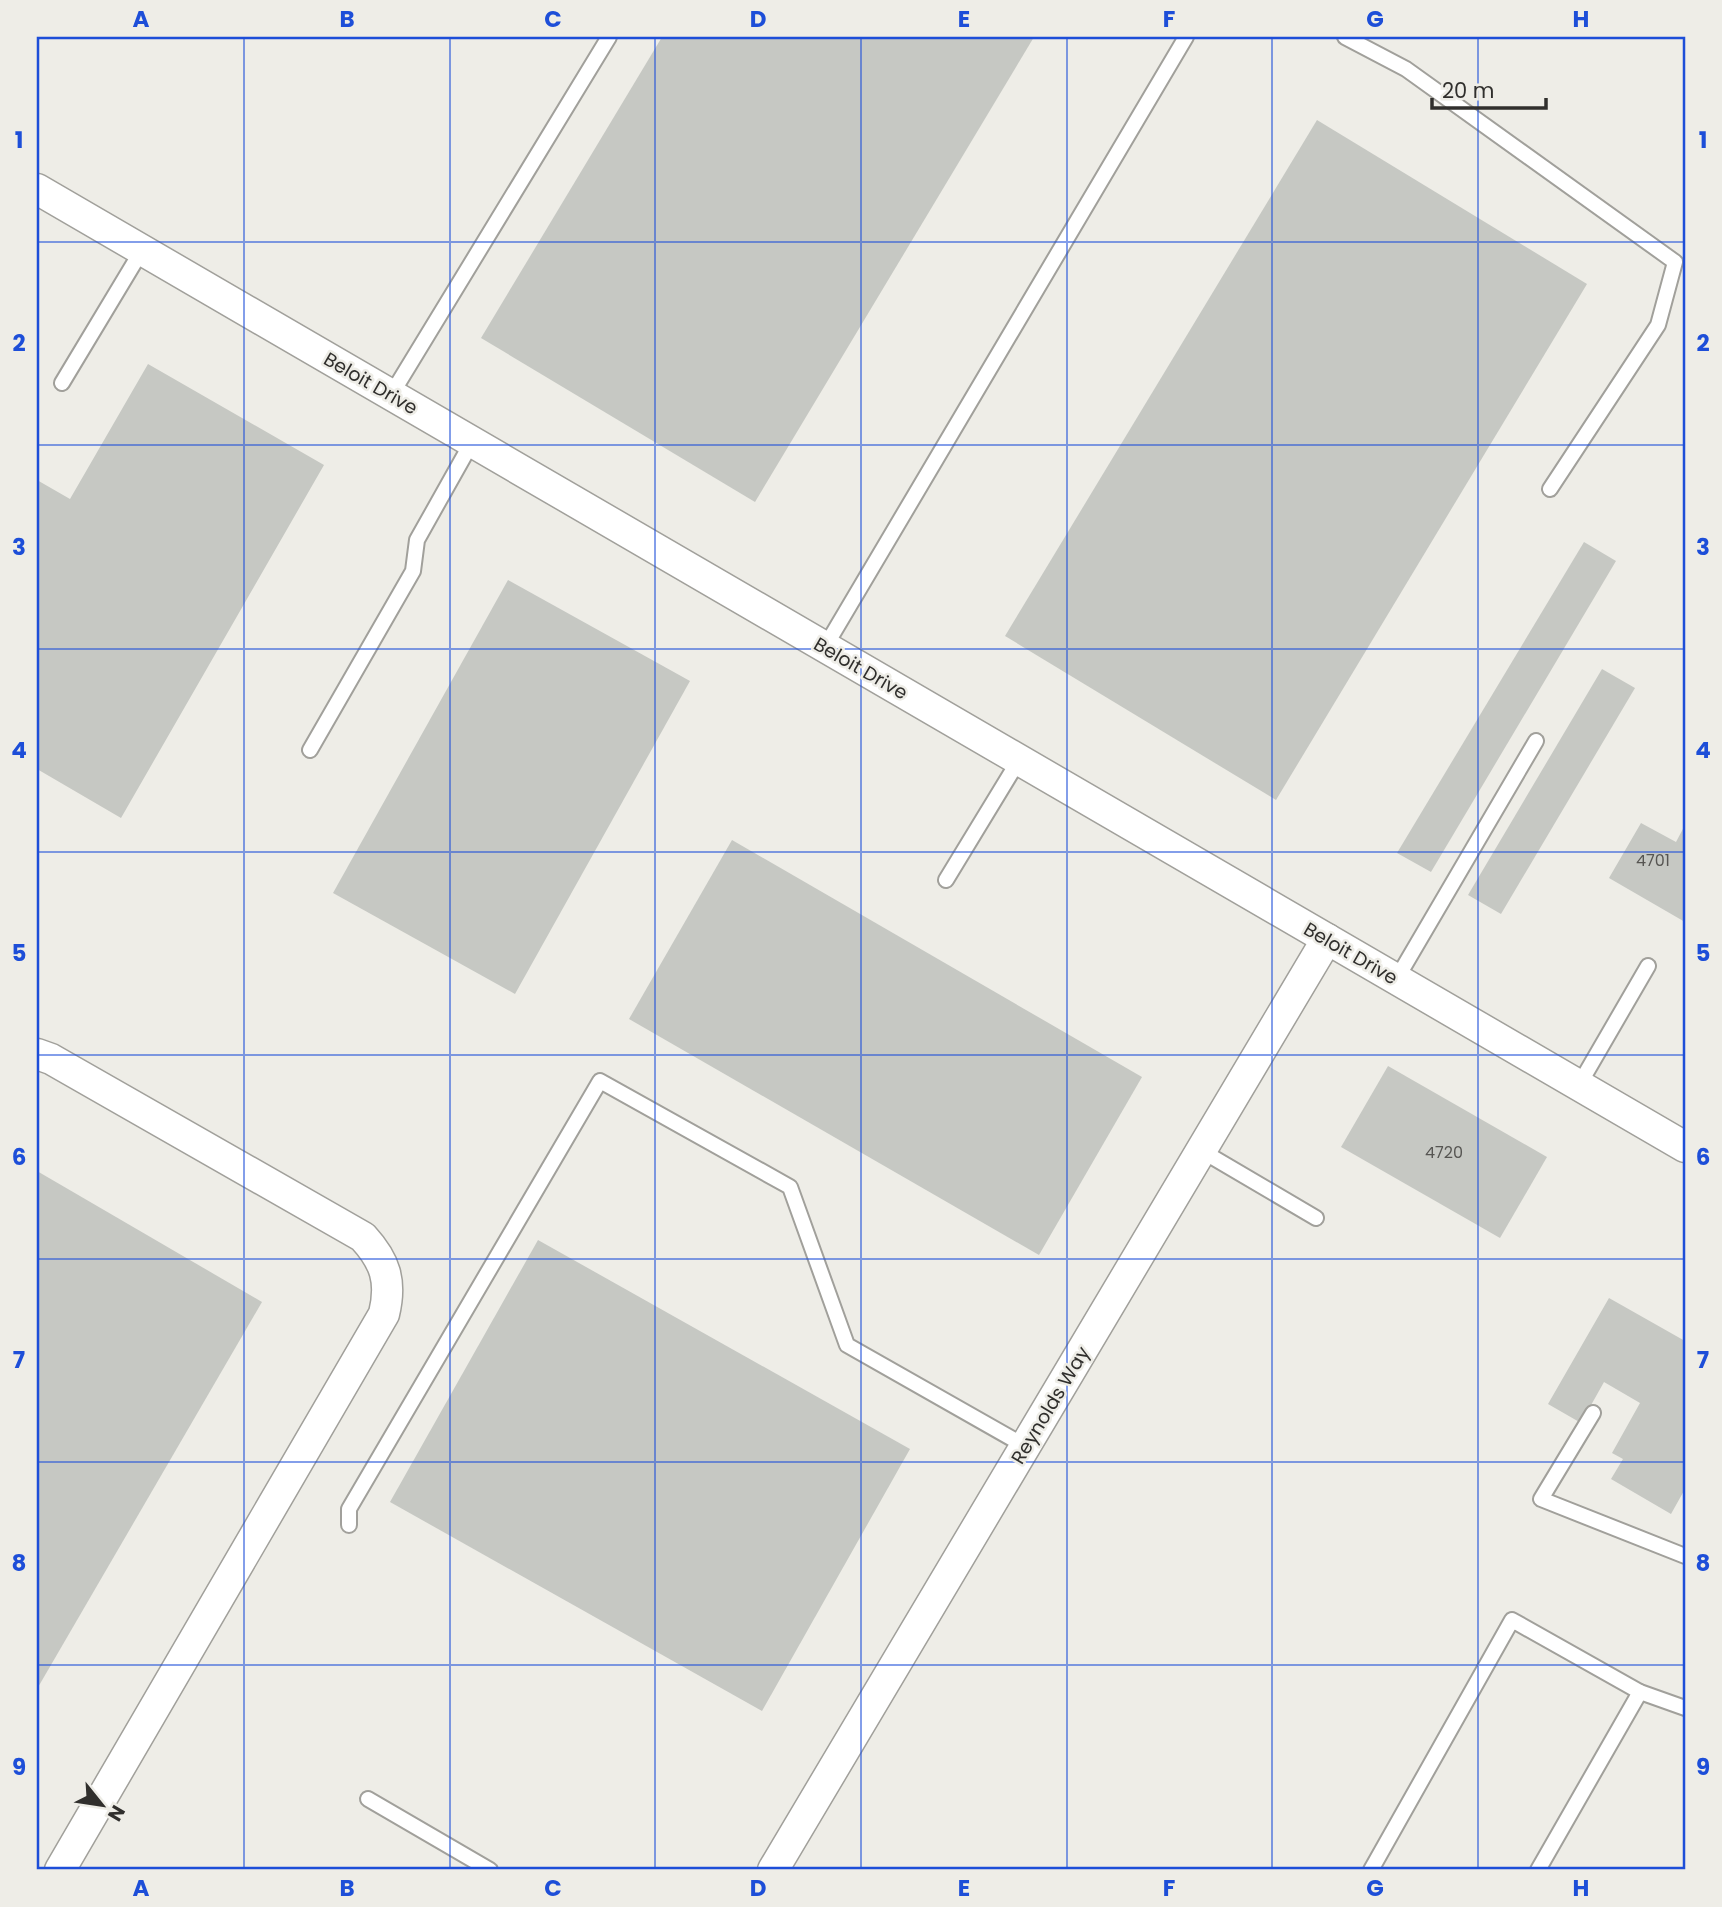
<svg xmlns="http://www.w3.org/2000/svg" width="1722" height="1907" font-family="Poppins,sans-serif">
	<rect width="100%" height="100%" fill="#eeede7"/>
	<g fill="#c6c8c3">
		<polygon points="662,37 1034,37 755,502 481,338"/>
		<polygon points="1317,120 1587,284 1276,800 1005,636"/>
		<polygon points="148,364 324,465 121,818 37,769 37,480 70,499"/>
		<polygon points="1584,542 1616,561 1431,872 1397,853"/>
		<polygon points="508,580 690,681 515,994 333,893"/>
		<polygon points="1602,669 1635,688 1501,914 1468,895"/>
		<polygon points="1641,823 1676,842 1685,825 1685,922 1609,878"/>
		<polygon points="732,840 1142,1077 1039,1255 629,1019"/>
		<polygon points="1388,1066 1547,1157 1500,1238 1341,1147"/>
		<polygon points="37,1171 262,1302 37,1689"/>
		<polygon points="538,1240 910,1449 762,1711 390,1502"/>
		<polygon points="1609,1298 1685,1341 1685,1489 1671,1514 1611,1479 1623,1459 1612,1453 1640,1403 1604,1382 1581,1423 1548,1404"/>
	</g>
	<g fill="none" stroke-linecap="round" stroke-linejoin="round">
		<g stroke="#a1a09b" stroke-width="18">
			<g id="service">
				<polyline points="1345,37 1406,69 1675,262 1658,325 1550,489"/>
				<polyline points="62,383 142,250"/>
				<polyline points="391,395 609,37"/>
				<polyline points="825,647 1186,37"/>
				<polyline points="310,750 413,571 417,540 472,442"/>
				<polyline points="946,880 1019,760"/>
				<polyline points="1396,980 1536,741"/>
				<polyline points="1579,1085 1648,966"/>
				<polyline points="1202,1151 1316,1218"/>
				<polyline points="1593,1413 1541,1499 1685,1556"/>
				<polyline points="349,1525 349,1509 600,1081 790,1187 847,1345 1025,1446"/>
				<polyline points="368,1799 490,1870"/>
				<polyline points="1371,1870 1512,1620 1640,1692 1685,1708"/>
				<polyline points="1538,1870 1640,1692"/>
			</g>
		</g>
		<g stroke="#a1a09b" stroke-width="33">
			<g id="minor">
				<polyline points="37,189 1685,1147"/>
				<path d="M37,1054L51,1059L363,1237C385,1261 392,1281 384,1314L60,1870"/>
				<polyline points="773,1870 1327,939"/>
			</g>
		</g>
		<use href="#service" stroke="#fff" stroke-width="14"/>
		<use href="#minor" stroke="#fff" stroke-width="30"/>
	</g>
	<path fill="none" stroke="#1d4ed8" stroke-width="2" stroke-opacity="0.55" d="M244,37V1870M450,37V1870M655,37V1870M861,37V1870M1067,37V1870M1272,37V1870M1478,37V1870M37,242H1685M37,445H1685M37,649H1685M37,852H1685M37,1055H1685M37,1259H1685M37,1462H1685M37,1665H1685"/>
	<g text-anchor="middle" stroke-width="5" stroke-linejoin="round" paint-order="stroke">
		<g font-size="16" fill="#565552">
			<text x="1653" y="866">4701</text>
			<text x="1444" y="1158">4720</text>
		</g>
		<g font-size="19" fill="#302f2d" stroke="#eeede7">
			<text transform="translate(371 383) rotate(30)" y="7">Beloit Drive</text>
			<text transform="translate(861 668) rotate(30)" y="7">Beloit Drive</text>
			<text transform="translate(1351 953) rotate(30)" y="7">Beloit Drive</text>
			<text transform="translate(1050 1405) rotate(-59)" y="7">Reynolds Way</text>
		</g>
	</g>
	<rect width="1722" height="1907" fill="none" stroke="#eeede7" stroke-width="77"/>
	<g transform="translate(102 1805) rotate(120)" stroke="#eeede7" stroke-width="5" paint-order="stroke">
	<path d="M0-5L12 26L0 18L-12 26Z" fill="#302f2d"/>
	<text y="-10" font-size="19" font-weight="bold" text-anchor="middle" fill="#302f2d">N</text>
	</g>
	<path d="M1432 98v10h114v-10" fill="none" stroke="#302f2d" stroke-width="3.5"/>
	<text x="1442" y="98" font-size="21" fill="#302f2d" stroke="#eeede7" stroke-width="5" paint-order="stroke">20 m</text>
	<rect x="38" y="38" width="1646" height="1830" fill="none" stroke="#1d4ed8" stroke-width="2.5"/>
	<g font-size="23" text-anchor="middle" font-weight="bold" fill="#1d4ed8">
		<text x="141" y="27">A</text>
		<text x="347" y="27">B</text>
		<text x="553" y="27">C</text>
		<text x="758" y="27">D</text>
		<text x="964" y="27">E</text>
		<text x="1169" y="27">F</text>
		<text x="1375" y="27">G</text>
		<text x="1581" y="27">H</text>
		<text x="19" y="148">1</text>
		<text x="1703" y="148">1</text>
		<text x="19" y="351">2</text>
		<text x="1703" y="351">2</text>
		<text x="19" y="555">3</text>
		<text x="1703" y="555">3</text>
		<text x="19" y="758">4</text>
		<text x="1703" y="758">4</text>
		<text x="19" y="961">5</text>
		<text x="1703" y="961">5</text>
		<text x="19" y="1165">6</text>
		<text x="1703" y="1165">6</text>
		<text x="19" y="1368">7</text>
		<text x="1703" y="1368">7</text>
		<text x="19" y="1571">8</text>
		<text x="1703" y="1571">8</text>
		<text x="19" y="1775">9</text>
		<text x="1703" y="1775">9</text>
		<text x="141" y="1896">A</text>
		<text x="347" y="1896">B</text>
		<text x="553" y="1896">C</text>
		<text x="758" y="1896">D</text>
		<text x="964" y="1896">E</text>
		<text x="1169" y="1896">F</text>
		<text x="1375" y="1896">G</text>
		<text x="1581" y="1896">H</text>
	</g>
</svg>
